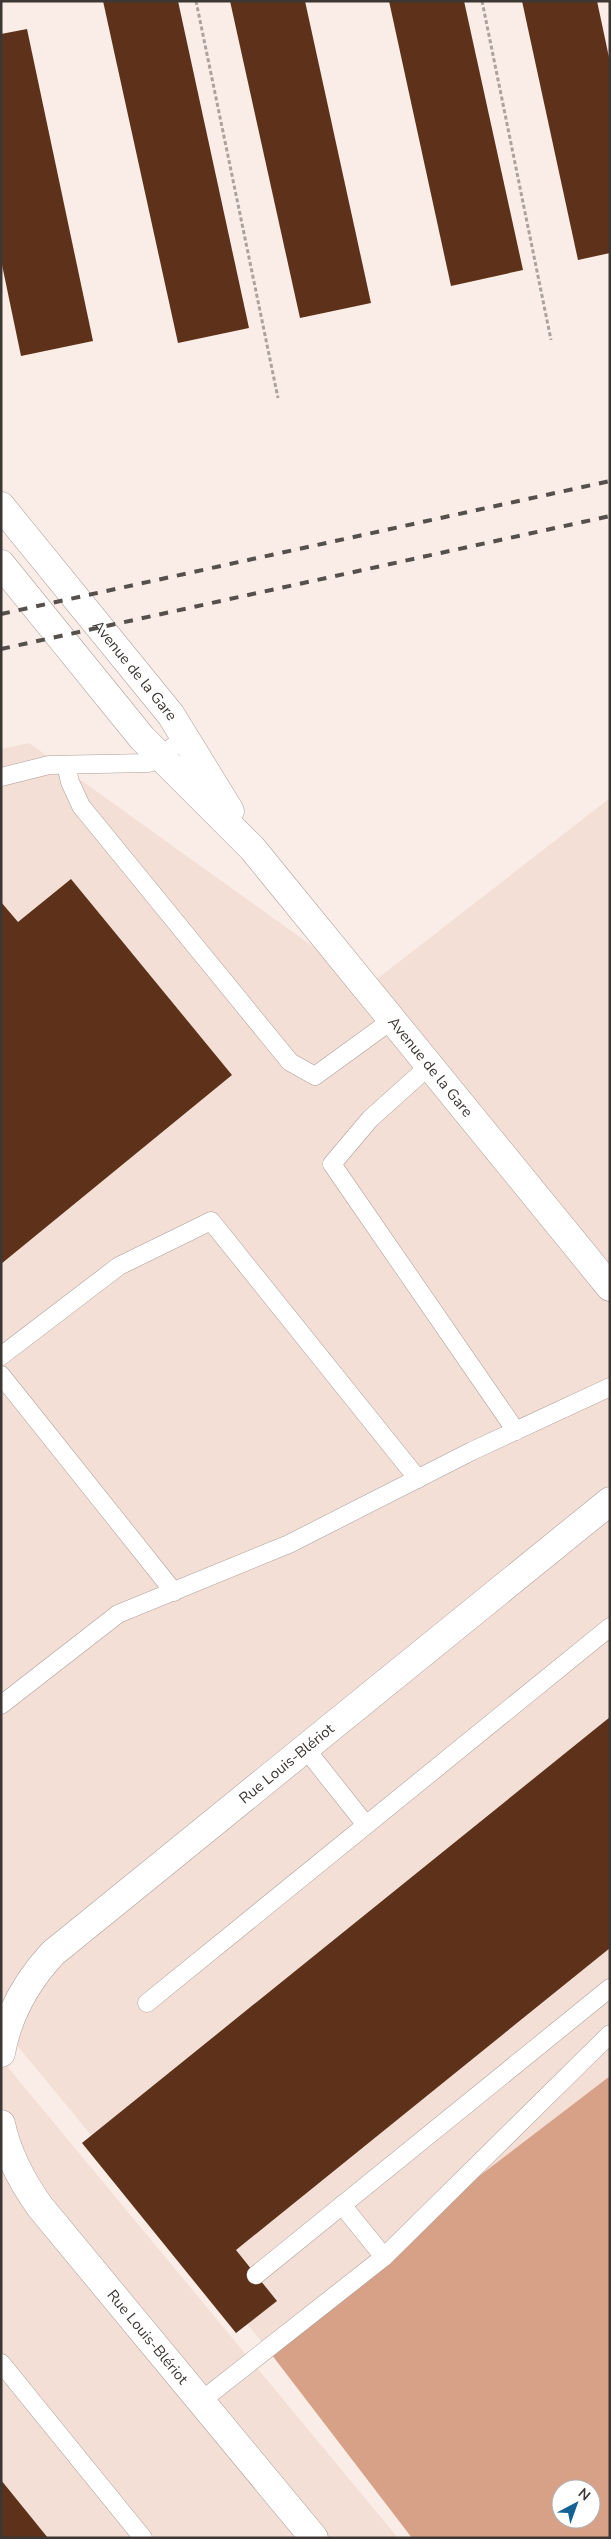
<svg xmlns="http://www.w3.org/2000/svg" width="611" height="2539" font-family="'Nunito Sans',sans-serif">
	<rect width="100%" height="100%" fill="#faece6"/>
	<g fill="#f3dfd5">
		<polygon points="29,743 368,986 610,798 610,2076 262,2342 1,2026 1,749"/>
		<polygon points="1,2059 398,2538 1,2538"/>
	</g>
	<path fill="#d7a187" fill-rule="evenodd" d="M610,2076V2538H412L262,2342ZM561,2489H591V2519H561Z"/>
	<g fill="#5e321a">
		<polygon points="103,1 178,1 249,328 178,343"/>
		<polygon points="230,1 305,1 371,303 300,318"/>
		<polygon points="389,1 464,1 523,270 451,286"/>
		<polygon points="522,1 597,1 610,62 610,253 578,260"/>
		<polygon points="27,29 93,341 21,356 1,260 1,34"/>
		<polygon points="71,879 232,1075 1,1264 1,902 18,922"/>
		<polygon points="610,1717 610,1948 236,2250 277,2301 236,2333 82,2143"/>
		<polygon points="1,2480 48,2538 1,2538"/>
	</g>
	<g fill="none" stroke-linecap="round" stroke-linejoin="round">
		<g stroke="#ac9f99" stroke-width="19">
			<g id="service">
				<polyline points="66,765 70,782 81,806 290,1062 315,1076 392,1020"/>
				<polyline points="1,777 49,765 148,763 155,761 185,737"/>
				<polyline points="429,1066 370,1119 332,1164 516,1431"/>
				<polyline points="1,1356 119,1266 211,1221 418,1479"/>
				<polyline points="1,1375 174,1592"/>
				<polyline points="1,1705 118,1614 289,1544 472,1451 610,1387"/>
				<polyline points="305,1748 366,1825"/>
				<polyline points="147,2003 610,1627"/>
				<polyline points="342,2205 384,2257"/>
				<polyline points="256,2275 610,1988"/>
				<polyline points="1,2363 143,2538"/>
				<polyline points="201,2401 384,2257 610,2034"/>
			</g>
		</g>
		<g stroke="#ac9f99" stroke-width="29">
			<g id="minor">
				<path id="s1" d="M1,2053C8,2014 26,1982 53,1953L610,1501"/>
				<path id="s2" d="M1,2124C8,2156 22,2182 41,2208L314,2538"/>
			</g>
		</g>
		<g stroke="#ac9f99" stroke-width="29">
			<g id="tertiary">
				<path id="s3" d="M1,506L171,715L230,811"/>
				<path id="s4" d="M1,564L142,738L252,848L610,1287"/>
			</g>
		</g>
		<g stroke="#aca29d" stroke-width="3" stroke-dasharray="4 2.5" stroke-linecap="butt">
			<polyline points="196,1 278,398"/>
			<polyline points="482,1 551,340"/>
		</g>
		<use href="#service" stroke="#fff" stroke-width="18"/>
		<use href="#minor" stroke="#fff" stroke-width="28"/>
		<use href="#tertiary" stroke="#fff" stroke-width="28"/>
		<g stroke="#56504d" stroke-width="4" stroke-dasharray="9 9" stroke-linecap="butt">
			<polyline points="1,614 610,481"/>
			<polyline points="1,649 610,516"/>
		</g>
	</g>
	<g text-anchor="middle" stroke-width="5" stroke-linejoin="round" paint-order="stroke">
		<g font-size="15" fill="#3c3734" stroke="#fff">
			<text dy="5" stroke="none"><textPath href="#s3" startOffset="212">Avenue de la Gare</textPath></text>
			<text dy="5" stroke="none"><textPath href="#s4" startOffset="662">Avenue de la Gare</textPath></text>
			<text dy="5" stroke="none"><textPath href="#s1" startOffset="415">Rue Louis-Blériot</textPath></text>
			<text dy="5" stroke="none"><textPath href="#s2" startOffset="261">Rue Louis-Blériot</textPath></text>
		</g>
	</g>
	<rect width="611" height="2539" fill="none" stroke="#3c3734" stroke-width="5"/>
	<g transform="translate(576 2504) rotate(41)"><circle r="24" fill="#ffffff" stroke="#b1afae"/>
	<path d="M0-4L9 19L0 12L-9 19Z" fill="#146194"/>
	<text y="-8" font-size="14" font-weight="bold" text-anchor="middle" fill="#3c3734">N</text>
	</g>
</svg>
